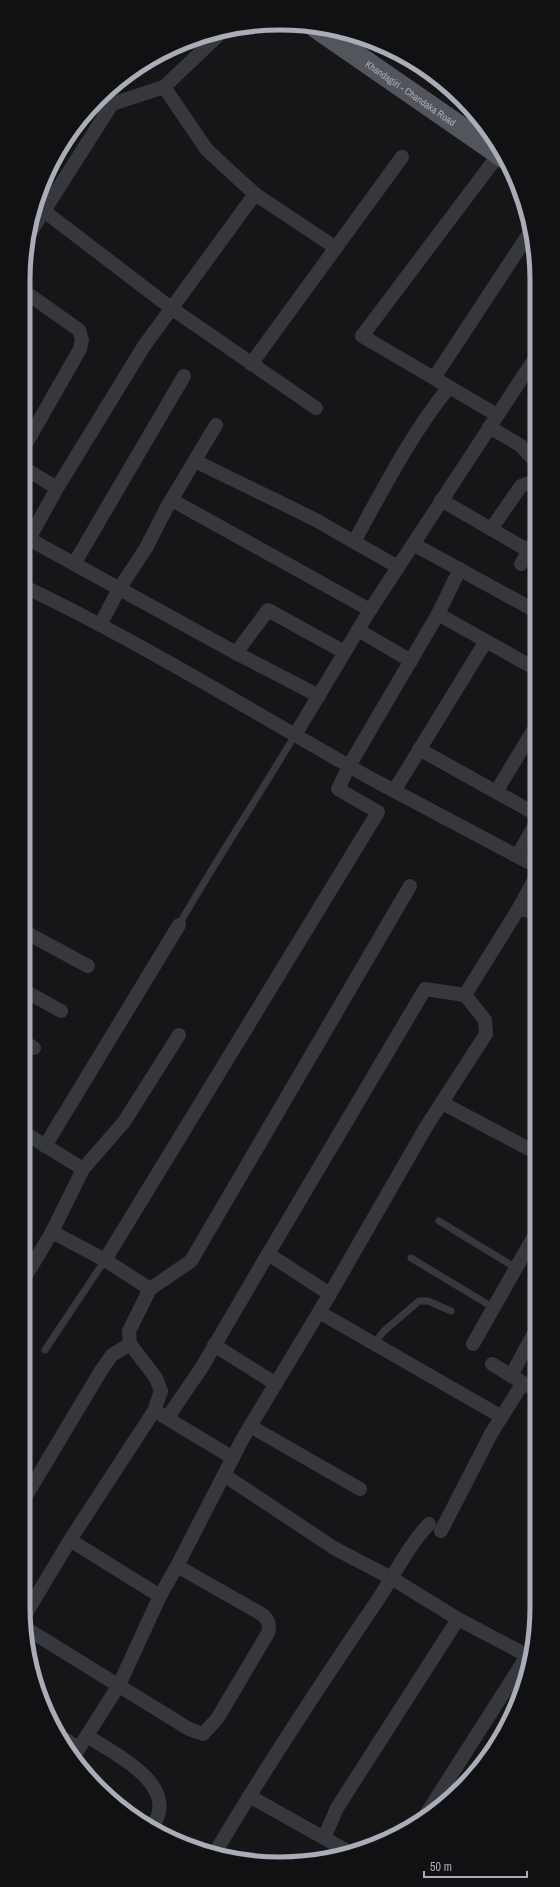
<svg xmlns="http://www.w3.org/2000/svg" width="560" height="1887" font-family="'Archivo Narrow',sans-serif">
	<rect width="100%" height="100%" fill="#161618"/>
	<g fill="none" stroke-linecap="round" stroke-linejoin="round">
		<g stroke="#37383d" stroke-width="7">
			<path d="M179,925C216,860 257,799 295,735"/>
			<polyline points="439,1221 516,1268"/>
			<polyline points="411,1258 494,1308"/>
			<polyline points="374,1344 384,1331 419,1301 428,1301 451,1311"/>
			<polyline points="45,1350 105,1260"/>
		</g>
		<g stroke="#37383d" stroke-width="14">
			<polyline points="97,106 112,104 164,87 224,30"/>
			<polyline points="255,194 336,248"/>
			<polyline points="44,211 171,308 316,408"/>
			<polyline points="28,236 112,104"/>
			<polyline points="251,364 402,157"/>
			<polyline points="434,378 530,232"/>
			<polyline points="497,415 362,336 499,154"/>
			<polyline points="489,427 520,445 534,460"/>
			<polyline points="27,442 80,349 82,340 79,330 28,294"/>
			<polyline points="195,461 314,519 398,567"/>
			<polyline points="57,488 144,346 255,194 207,150 164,87"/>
			<polyline points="172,500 370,610"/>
			<polyline points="441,500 529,551"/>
			<polyline points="491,529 521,486 534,481"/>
			<polyline points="27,537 29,539 57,488 27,470"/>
			<polyline points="29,539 236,653 268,610 344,652"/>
			<path d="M354,542C383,489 411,434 449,387"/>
			<polyline points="413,544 534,610"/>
			<polyline points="74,564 184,376"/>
			<polyline points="521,564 534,542"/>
			<path d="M27,588C119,632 207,684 295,735L370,610L535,358"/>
			<polyline points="438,614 534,668"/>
			<polyline points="100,625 119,589 146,548 167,507 216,425"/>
			<polyline points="358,630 411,661"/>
			<polyline points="236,653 319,696"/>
			<polyline points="295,735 368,777 534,865"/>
			<polyline points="419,749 534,813"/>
			<polyline points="394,791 486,641"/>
			<polyline points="496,792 534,729"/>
			<polyline points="517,856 534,827"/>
			<polyline points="519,908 534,913"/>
			<polyline points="25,932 88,966"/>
			<polyline points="25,991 61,1011"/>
			<polyline points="25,1042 34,1048"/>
			<polyline points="442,1103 533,1151"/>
			<polyline points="45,1146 179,925"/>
			<polyline points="83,1169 124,1122 179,1035"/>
			<polyline points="105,1260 378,812 338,789 349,766 438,614 460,569"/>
			<polyline points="24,1279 52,1232"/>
			<polyline points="150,1289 191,1261 410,886"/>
			<polyline points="330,1294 426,1127 486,1034 485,1020 465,995"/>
			<polyline points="473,1344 533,1238"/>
			<polyline points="214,1345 276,1384"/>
			<polyline points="492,1364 533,1389"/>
			<polyline points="511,1376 533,1335"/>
			<polyline points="160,1414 233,1458"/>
			<polyline points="168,1417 202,1367 268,1254"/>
			<polyline points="502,1417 319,1312 330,1294 268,1254 425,989 465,995 519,908 534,880"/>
			<polyline points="250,1426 360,1489"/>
			<polyline points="224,1475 334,1548 393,1579 458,1619 532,1658"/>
			<polyline points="23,1501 102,1369 112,1355 130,1344"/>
			<polyline points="441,1531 492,1432 523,1383"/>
			<polyline points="70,1540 160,1596"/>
			<polyline points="25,1615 70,1540 154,1411 161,1391 156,1378 130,1344 129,1331 150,1289 105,1260 52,1232 83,1169 25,1133"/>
			<path d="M27,1629L189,1729L203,1734L217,1719L268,1633C270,1625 269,1621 263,1615L177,1566"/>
			<path d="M87,1736C114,1754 182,1785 152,1827"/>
			<polyline points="64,1739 79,1748"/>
			<polyline points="74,1756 119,1685 160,1596 177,1566 243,1438 319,1312"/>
			<polyline points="249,1796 324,1838"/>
			<polyline points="425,1816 527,1656"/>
			<path d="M216,1851C266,1767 320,1685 375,1604C393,1578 407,1547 429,1524"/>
			<polyline points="351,1853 324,1838 337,1808 458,1619"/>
		</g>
		<path stroke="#53555c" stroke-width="22" id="s1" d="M317,28L505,158"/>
	</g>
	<g text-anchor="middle" stroke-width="3" stroke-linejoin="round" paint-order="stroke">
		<g font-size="10" fill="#a8adb8" stroke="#111113">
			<text dy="4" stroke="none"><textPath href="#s1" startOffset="114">Khandagiri - Chandaka Road</textPath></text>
		</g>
	</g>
	<path d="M0 0H560V1887H0ZM280 30H280A250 250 0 0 1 530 280V1607A250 250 0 0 1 280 1857H280A250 250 0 0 1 30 1607V280A250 250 0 0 1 280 30Z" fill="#111113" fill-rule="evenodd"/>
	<path fill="none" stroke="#a8adb8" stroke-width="5" d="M280 30H280A250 250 0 0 1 530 280V1607A250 250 0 0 1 280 1857H280A250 250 0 0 1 30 1607V280A250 250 0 0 1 280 30Z"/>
	<path d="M424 1871v6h103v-6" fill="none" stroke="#a8adb8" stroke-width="2"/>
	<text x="430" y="1871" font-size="12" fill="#a8adb8" stroke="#111113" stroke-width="3" paint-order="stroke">50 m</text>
</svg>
